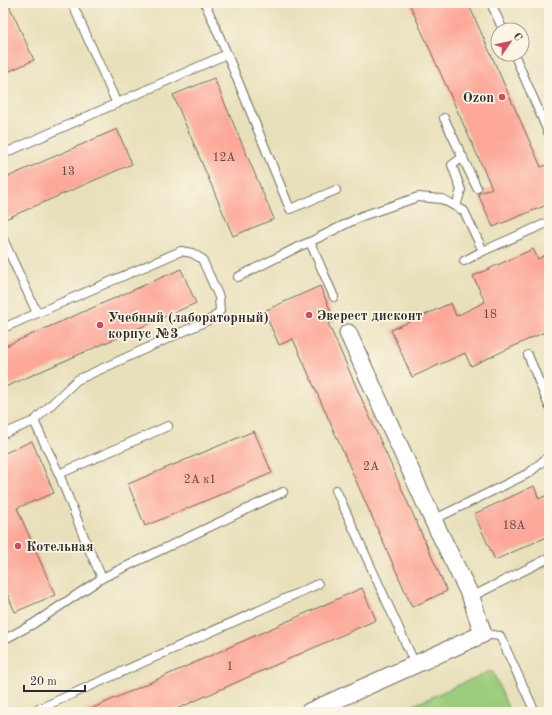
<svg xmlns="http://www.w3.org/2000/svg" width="552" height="715" font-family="'Old Standard TT',serif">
	<rect width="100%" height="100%" fill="#fcf5e5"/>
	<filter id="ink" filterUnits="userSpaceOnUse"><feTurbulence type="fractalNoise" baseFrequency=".025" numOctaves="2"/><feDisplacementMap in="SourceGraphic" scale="8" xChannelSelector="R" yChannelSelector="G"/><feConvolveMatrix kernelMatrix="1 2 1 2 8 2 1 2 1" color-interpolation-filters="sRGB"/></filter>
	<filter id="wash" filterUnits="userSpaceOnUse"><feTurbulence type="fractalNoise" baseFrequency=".012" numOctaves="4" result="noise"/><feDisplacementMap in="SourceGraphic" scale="16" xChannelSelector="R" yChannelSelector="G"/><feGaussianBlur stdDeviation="0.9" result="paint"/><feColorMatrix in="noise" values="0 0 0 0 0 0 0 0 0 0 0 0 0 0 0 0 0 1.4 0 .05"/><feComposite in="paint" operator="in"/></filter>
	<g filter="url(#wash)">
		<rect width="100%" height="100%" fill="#e8e0ba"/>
		<polygon fill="#9ccd7c" stroke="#647c54" points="492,670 510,712 398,712"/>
		<g id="blocks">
			<g fill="#fca798">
				<polygon points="3,3 8,3 34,60 3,74"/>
				<polygon points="409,3 468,3 541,167 549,164 549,204 493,227 478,194 492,188"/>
				<polygon points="214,78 274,219 233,236 173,95"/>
				<polygon points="117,129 132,164 3,220 3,179"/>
				<polygon points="533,249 538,259 549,253 549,330 471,366 465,353 412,377 391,330 451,303 456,316 485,302 473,276"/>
				<polygon points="181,269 196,303 3,388 3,347"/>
				<polygon points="320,286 335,321 328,323 447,591 412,607 293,339 279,345 264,311"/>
				<polygon points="254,431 272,473 145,526 128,484"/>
				<polygon points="32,441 54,493 17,508 55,595 15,612 3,584 3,454"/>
				<polygon points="534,486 539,499 549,494 549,536 495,560 474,514"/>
				<polygon points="362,588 376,620 170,712 84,712"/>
			</g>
		</g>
	</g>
	<g filter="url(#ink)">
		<use href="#blocks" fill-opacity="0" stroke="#6d6a5d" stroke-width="1"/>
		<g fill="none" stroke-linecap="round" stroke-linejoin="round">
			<g stroke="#6d6a5d" stroke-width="10">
				<g id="lane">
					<polyline points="72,3 117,104"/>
					<polyline points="491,3 503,30"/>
					<polyline points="227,54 290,209 336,190"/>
					<polyline points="514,54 549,134"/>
					<polyline points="444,118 477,188"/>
					<polyline points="3,154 227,54 205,3"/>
					<polyline points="456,206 461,190 452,165 463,157"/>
					<polyline points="3,239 37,313"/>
					<polyline points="464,261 483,251"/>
					<polyline points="238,277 300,246 310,242"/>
					<polyline points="334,297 310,242 362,216 418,197 442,199 464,211 483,251 549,222"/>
					<polyline points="3,328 181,251 192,253 202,259 219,297 220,311 213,318 77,380 34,421 3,434"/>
					<polyline points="528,355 549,406"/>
					<polyline points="34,421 59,474 88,547 102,578"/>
					<polyline points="59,474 168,426"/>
					<polyline points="336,490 415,664"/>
					<polyline points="433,520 529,473 549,456"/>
					<polyline points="471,597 549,558"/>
					<polyline points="483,634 500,636 535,712"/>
					<polyline points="3,640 33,624 102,578 283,492"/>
					<polyline points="32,712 318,584"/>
				</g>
			</g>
			<g stroke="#6d6a5d" stroke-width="19">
				<polyline id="street" points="309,712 483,634 471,597 433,520 348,333"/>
			</g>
			<use href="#lane" stroke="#fff" stroke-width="8"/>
			<use href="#street" stroke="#fff" stroke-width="17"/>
		</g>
	</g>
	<g fill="#d1495b" stroke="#fcf5e5" stroke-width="1.5">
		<circle cx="502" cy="97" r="4"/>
		<circle cx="309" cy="315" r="4"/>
		<circle cx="100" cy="325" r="4"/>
		<circle cx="18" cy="546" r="4"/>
	</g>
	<g text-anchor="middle" stroke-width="3.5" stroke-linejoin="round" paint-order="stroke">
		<g font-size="12" fill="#5f4a46">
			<text x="224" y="161">12А</text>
			<text x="68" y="175">13</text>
			<text x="490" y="318">18</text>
			<text x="371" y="470">2А</text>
			<text x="200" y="483">2А к1</text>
			<text x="514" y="529">18А</text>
			<text x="230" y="670">1</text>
		</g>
		<g font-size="14" font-weight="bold" fill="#2b2b2b" stroke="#fcf5e5" text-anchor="start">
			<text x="494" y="102" text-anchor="end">Ozon</text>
			<text x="317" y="320">Эверест дисконт</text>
			<text x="108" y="322">Учебный (лабораторный)<tspan x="108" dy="16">корпус №3</tspan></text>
			<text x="26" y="551">Котельная</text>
		</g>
	</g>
	<rect width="552" height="715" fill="none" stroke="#fcf5e5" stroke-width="16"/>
	<g transform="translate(510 42) rotate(56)"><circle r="19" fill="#fcf5e5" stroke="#a8a49b"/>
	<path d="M0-3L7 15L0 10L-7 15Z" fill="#d1495b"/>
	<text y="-6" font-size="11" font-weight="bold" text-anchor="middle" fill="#2b2b2b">С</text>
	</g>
	<path d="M24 685v6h61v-6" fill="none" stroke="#2b2b2b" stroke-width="2"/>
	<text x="30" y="685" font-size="12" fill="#2b2b2b" stroke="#fcf5e5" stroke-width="3" paint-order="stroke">20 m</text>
</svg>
